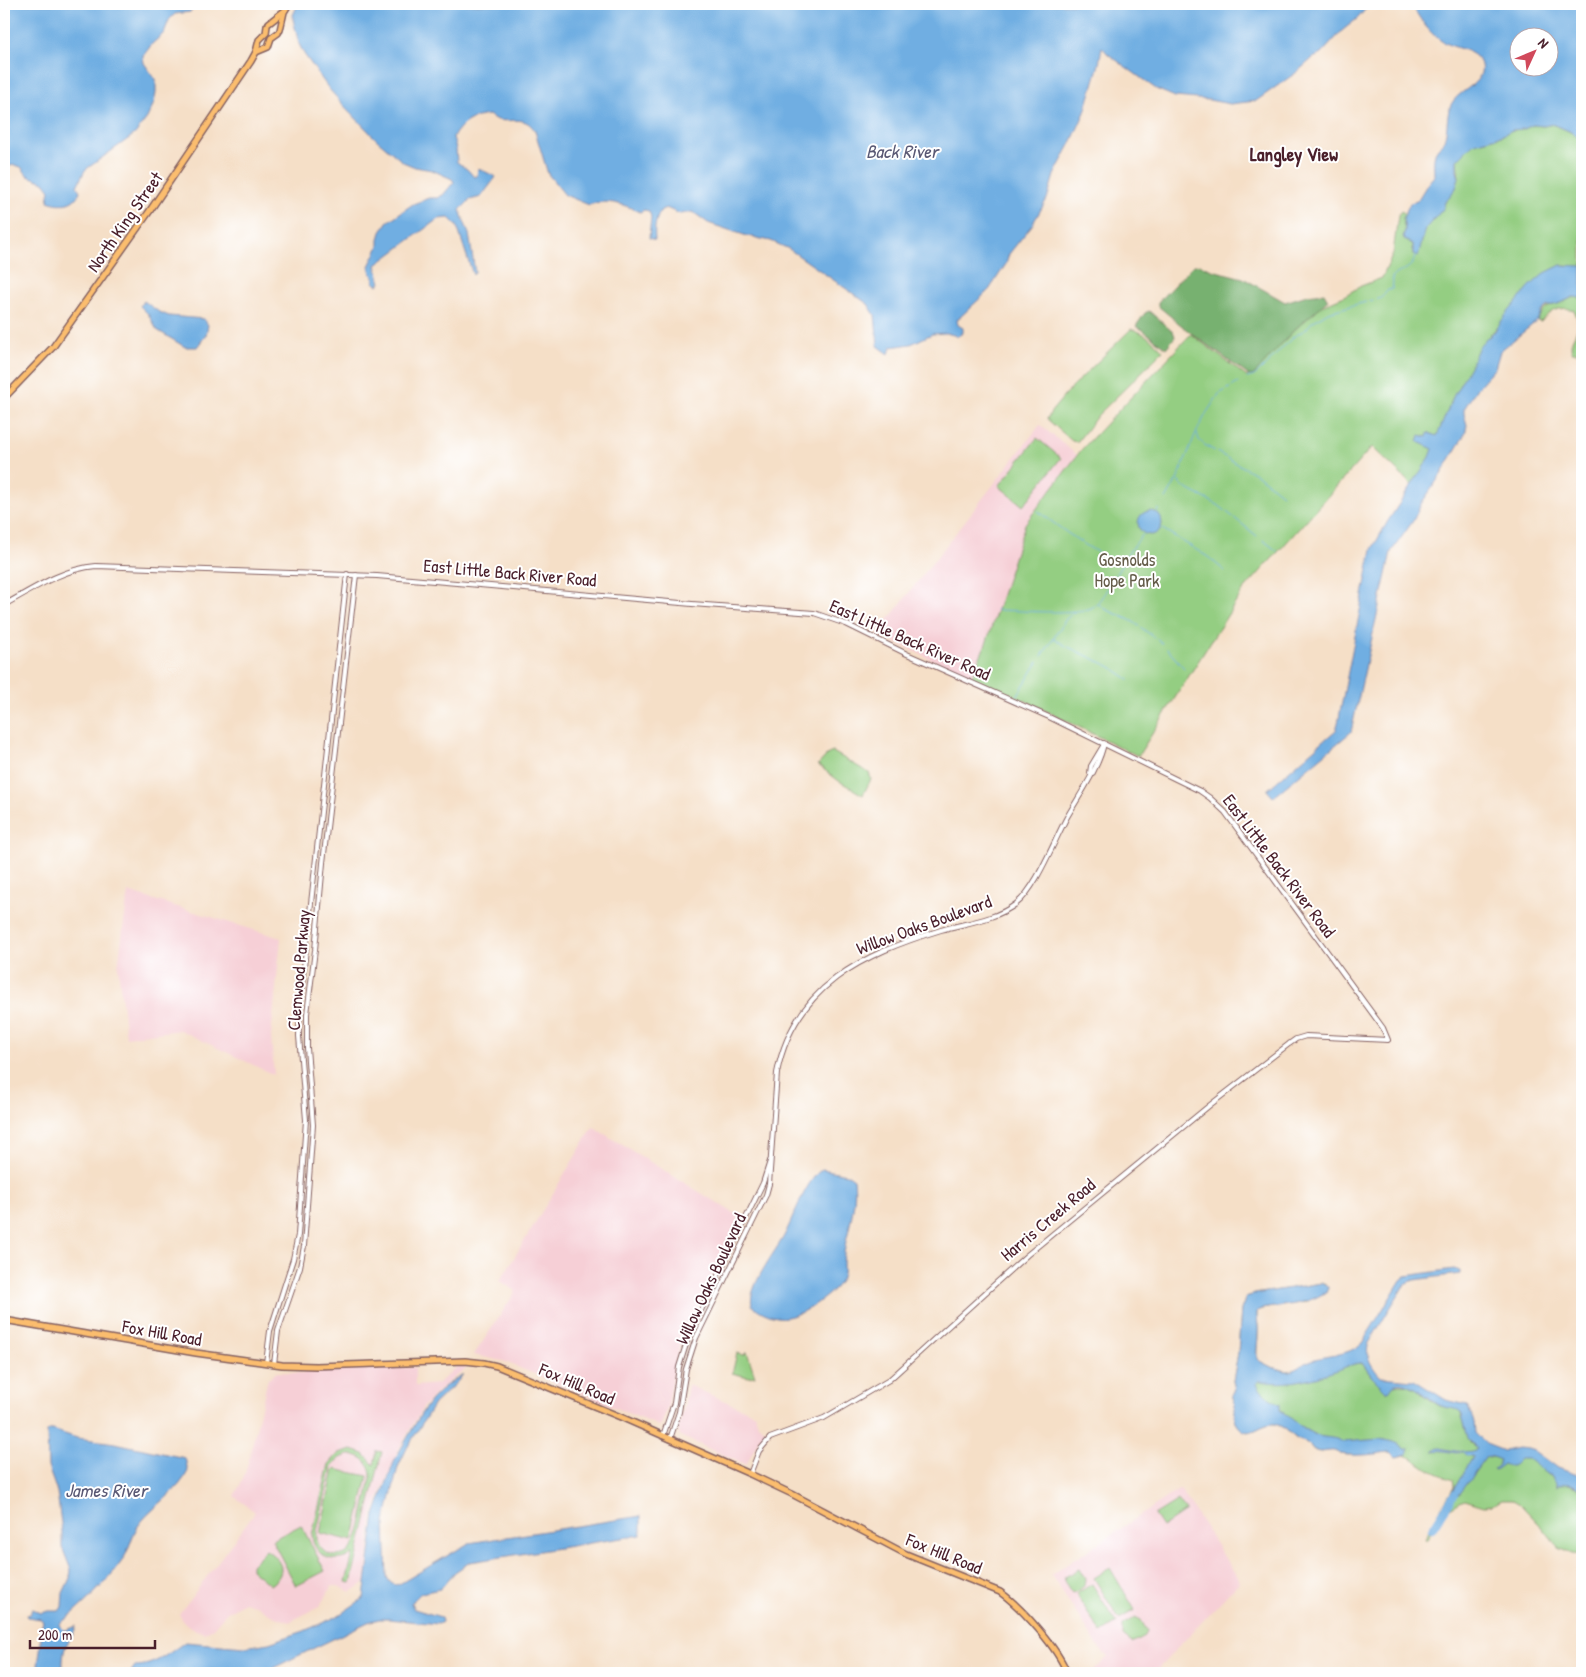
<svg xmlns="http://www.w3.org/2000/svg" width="1586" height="1677" font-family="'Patrick Hand',sans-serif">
	<rect width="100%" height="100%" fill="#fff"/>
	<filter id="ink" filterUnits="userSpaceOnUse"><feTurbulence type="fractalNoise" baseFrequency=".02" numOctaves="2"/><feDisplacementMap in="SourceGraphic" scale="10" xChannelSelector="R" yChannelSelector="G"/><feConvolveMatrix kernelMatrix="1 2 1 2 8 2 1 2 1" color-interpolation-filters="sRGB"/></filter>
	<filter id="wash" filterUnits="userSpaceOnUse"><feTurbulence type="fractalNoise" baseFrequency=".0096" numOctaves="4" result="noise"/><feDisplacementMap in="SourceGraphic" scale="20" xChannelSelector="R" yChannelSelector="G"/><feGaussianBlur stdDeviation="1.12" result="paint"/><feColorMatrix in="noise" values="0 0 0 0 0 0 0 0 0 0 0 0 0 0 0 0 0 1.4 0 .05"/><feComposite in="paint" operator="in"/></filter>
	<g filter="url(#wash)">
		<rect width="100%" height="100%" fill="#f5dfc7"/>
		<g fill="#f6cfd6">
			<polygon points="1040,425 1077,455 1025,524 987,641 971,678 877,634"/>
			<polygon points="128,892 281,938 271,1037 274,1075 180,1030 126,1037 118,967"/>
			<polygon points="593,1127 737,1215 739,1221 681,1340 675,1363 668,1406 662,1423 659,1426 503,1361 474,1355 516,1291 500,1281"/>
			<polygon points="457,1366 467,1367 438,1391 424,1406 397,1452 373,1514 365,1583 351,1592 338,1586 332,1586 319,1607 289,1622 269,1614 258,1606 244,1602 226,1613 213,1628 204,1633 191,1628 183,1621 179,1614 255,1512 234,1496 242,1482 247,1467 268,1378 277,1372 300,1373 331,1370 415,1367 415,1386 438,1384"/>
			<polygon points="688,1385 755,1414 758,1424 768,1433 761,1436 746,1465 680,1436 678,1428 684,1408"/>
			<polygon points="1180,1489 1240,1581 1154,1673 1092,1673 1108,1657 1100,1649 1051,1575"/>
		</g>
		<g fill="#94ce82" stroke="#6f7656" fill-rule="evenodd">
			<polygon points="1553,124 1571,132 1582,141 1582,268 1566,265 1561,266 1516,307 1490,335 1431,456 1413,486 1372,447 1243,591 1138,756 1028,702 971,678 987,641 1025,524 1082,449 1191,334 1247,377 1248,375 1253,375 1293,331 1319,308 1330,302 1342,297 1361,286 1382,278 1393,254 1398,215 1401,211 1406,214 1403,218 1405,230 1403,237 1413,244 1413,255 1422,239 1423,233 1428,224 1443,209 1445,202 1456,188 1459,178 1457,160 1474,143 1501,136 1512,130 1524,129 1533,125 1544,126"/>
			<path d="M1573,297L1582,298V346L1577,352H1572C1567,334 1585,334 1574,310C1560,306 1550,310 1541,322L1537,321C1545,302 1557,307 1573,297Z"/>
			<path d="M1131,329C1142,331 1156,342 1163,351L1098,415L1077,442L1072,441L1047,419L1051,412L1070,389Z"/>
			<polygon points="1037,438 1061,458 1023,506 999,486"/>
			<polygon points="833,752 869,773 871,779 863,795 839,781 818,765 828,754"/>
			<path d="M1321,1283L1326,1285L1328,1290L1306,1302L1261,1309L1257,1311C1256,1319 1259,1325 1258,1333C1258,1342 1256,1349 1257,1359C1264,1365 1281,1371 1290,1371L1253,1381L1311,1365L1362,1363L1372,1377L1391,1386C1415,1378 1422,1397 1440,1406C1447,1408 1453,1408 1460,1410L1470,1442L1476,1448L1478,1467C1488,1454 1484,1457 1499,1458C1507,1459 1515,1456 1522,1457C1534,1458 1544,1473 1554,1478C1563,1483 1573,1485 1582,1490V1555L1573,1554L1559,1548L1544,1529L1520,1504L1513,1500H1502L1492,1505L1484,1506L1465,1500L1462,1501L1445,1511L1426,1540L1425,1538L1434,1520L1454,1487L1453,1480L1428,1469L1412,1458L1404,1455L1396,1457L1391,1452C1376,1451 1356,1457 1341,1454C1337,1453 1335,1450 1330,1450C1324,1451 1322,1453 1316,1451C1311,1449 1310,1445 1307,1443C1304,1441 1300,1441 1297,1439C1289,1433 1285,1427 1275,1424C1262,1422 1250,1439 1240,1428C1230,1418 1239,1405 1232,1396L1235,1389L1233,1381L1238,1353L1241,1310L1246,1297L1255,1294Z"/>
			<polygon points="747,1352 755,1376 748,1377 732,1373 734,1371 733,1370 737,1353 744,1355"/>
			<path d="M352,1450L364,1454L374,1465L377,1451L382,1452L351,1583L346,1582L353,1554C335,1566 314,1557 312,1535L329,1464L338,1454ZM348,1455C362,1454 371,1463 371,1477C368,1492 360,1538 352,1548C346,1557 333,1558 325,1552C318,1547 316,1540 317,1531L332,1466L338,1459Z"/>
			<polygon points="334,1469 368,1476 353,1541 320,1533"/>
			<polygon points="1178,1500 1186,1511 1162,1527 1154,1515"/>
			<polygon points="301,1525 325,1571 296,1586 272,1540"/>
			<path d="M266,1550C282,1560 288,1573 270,1585L251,1569V1565Z"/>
			<polygon points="1110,1568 1135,1610 1119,1619 1094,1578"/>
			<polygon points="1079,1569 1085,1579 1084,1586 1078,1591 1072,1593 1064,1581 1065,1577"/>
			<polygon points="1092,1584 1117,1623 1101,1633 1076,1594"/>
			<polygon points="1135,1617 1141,1620 1147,1631 1145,1636 1132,1643 1123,1636 1123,1625"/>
		</g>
		<g fill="#77b170" stroke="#60684e">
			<polygon points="1198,264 1212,270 1243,278 1285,302 1307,295 1324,293 1328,300 1293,331 1253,376 1248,375 1187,330 1158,306 1158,302 1192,266"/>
			<polygon points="1149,311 1174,333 1175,337 1166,348 1143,330 1136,326 1145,313"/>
		</g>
		<g fill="#70aee2" stroke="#5d6686" fill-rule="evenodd">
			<path d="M4,4H200L190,12L175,14L169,20L164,33L152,44L143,56L144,63L156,80V93L154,103L147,118L135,134L85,170L77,186L80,191C75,205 61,206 48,201L50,190L44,182L28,176L21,167L15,165L4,167Z"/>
			<path d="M298,4H1370L1358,18L1343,30L1321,54L1313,58L1297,72L1256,101L1230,104L1209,100L1175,97L1156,89L1108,54L1102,47L1099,64L1085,112L1071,143L1054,175L1047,199L1032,225L1009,254L1006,264L989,290L957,320L958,325L963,328V333L957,336L946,333L932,334L911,344L891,347L889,354L878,346L875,315L868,304L789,249L771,241L747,236L708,223L693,212L680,214L666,208L661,210C655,221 654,228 655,240L649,238L651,217L649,211L644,210L640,212C627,205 604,198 589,205L565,195L548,174L535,131C523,110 504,129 489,115C471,117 463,122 453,137L456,149L457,162L468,170L474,177L477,176L478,168L496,177L481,197L470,200L460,210L469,234L475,272L473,275L457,226L449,218L438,219L376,265L381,283L377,285L374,282V278L371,273L369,266L379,246V239L381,232L387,222L413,204L429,198H437L443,195L454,182L452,179L432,170L415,167L403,162L376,139L346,108L329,89L304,54L299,44L293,19V15Z"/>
			<path d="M1411,4H1582V141L1571,132L1553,124L1544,126L1533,125L1524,129L1512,130L1501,136L1474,143L1457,160V171L1459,178L1456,188L1445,202L1443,209L1425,229L1418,257L1413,255V244L1404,240L1403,237L1405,230L1403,218L1410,203L1417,201L1428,183L1434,176C1434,169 1433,160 1435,153C1437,148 1442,145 1444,140C1449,127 1445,111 1454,100C1463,89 1485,82 1481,65C1477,48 1451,49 1440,40C1428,32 1418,16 1411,4ZM1518,38H1548V68H1518Z"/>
			<polygon points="1561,265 1582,266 1582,298 1573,297 1561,303 1546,307 1541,312 1537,321 1500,351 1495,368 1477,388 1464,409 1464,414 1467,425 1465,434 1442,473 1421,504 1413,521 1391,552 1351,732 1273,797 1267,790 1336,730 1338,723 1372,549 1388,521 1430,457 1433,449 1418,442 1420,435 1427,437 1428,433 1437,436 1454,395 1472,363 1479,346 1494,332 1505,316 1530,286 1545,273"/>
			<polygon points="144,301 159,312 169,316 204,319 208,325 206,335 197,347 185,347 157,330 148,314 140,306"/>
			<circle cx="1150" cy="523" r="12"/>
			<path d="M822,1169L847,1174L854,1179C858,1207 845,1235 843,1262C843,1268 844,1272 842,1277C836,1293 803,1315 787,1317C775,1319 761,1313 752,1305C747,1288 775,1252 784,1236C794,1217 805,1182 822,1169Z"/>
			<path d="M1454,1269L1460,1271V1274L1414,1280L1407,1283L1403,1287L1369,1343C1364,1356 1372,1367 1381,1377L1414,1380L1446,1400L1467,1405L1474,1422L1475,1433L1486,1444L1504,1451L1518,1448L1528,1449L1534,1451L1557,1468L1582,1477V1490C1574,1485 1565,1481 1556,1486V1483L1551,1476L1545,1473L1528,1459H1520C1513,1466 1513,1468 1503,1464L1495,1470L1493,1469L1497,1466L1500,1460L1490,1456L1486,1457L1455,1499L1451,1502H1446L1473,1457L1472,1455L1467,1456L1463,1453C1453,1454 1444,1449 1433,1451L1438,1447C1446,1450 1467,1454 1475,1450L1476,1448L1468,1438L1461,1412C1455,1407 1447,1409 1439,1405C1430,1400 1406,1375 1394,1385C1392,1386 1391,1389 1389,1391H1386L1372,1377L1362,1363C1353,1363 1344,1368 1335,1371C1311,1379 1286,1386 1261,1381H1258L1257,1383C1262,1395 1270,1398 1280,1404V1410L1284,1413C1295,1421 1306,1432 1319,1436C1327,1438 1336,1437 1343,1442L1380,1439L1394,1442L1401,1445L1404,1449H1409L1407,1454L1396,1457L1391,1452C1385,1452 1381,1453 1376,1454C1366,1455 1351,1456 1341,1454C1337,1453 1335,1450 1330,1451C1324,1451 1322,1453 1316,1451C1312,1449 1311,1446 1307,1443C1304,1441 1300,1441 1297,1439C1289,1433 1285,1427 1275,1424C1262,1422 1250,1439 1240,1428C1230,1418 1239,1405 1232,1395L1235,1389L1233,1381L1238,1353L1241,1310L1246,1297L1255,1294L1321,1283L1328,1287V1290C1310,1305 1284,1305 1261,1309L1257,1311C1256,1319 1259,1325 1258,1333C1258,1342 1256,1349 1257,1359C1263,1364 1278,1370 1286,1371C1294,1372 1301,1365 1307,1362C1325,1354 1348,1357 1362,1343L1401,1280L1406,1276Z"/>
			<path d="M463,1374L459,1380L434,1404L407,1448L398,1467L385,1522L387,1577C390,1584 395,1587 401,1583L469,1543L641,1516V1535L470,1562L455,1572L440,1589L421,1593L411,1603L414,1609L441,1617L442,1622L438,1624L389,1619H379L368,1622L271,1669L255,1672L210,1670L202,1673H130L135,1666C155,1666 169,1653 185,1642L245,1647L269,1643L304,1631L336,1617L364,1598L375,1515L395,1459L421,1414L431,1400L444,1387Z"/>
			<path d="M49,1430H53L77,1438L115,1443L185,1458L188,1471C179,1491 155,1505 141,1522C133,1532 131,1543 126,1554C119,1570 75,1615 60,1623L59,1625L64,1630H67L76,1626C75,1635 68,1640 65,1648C63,1656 62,1666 64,1673H37L41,1643V1628L43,1622L41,1619L27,1617L26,1615L30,1614L32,1609L41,1613L49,1611H59L62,1607L63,1593L70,1578L71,1570L62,1547V1531L57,1492L48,1467L47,1432Z"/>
		</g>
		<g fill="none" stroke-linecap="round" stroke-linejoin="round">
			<g stroke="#70aee2" stroke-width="1">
				<path d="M1247,378L1254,376L1261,370L1293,337L1306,329L1312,322L1328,312L1381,298L1388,290L1392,289L1393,283L1392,277C1402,269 1413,270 1415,256"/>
				<polyline points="1197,433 1199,440 1206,446 1259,476 1282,494"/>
				<polyline points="1178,481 1185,488 1218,505 1257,536"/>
				<polyline points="1166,499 1178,478 1195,435 1207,412 1219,394 1238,383"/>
				<path d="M1038,511C1053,523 1105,562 1122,562"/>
				<polyline points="1157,512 1159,509"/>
				<polyline points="1161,528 1208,557 1225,571"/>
				<polyline points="1263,540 1277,551"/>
				<polyline points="1097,603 1105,609 1132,621 1162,643"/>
				<path d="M996,610C1014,610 1081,616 1093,607C1102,601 1118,570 1125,559C1129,550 1137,543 1143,534"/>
				<polyline points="1054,638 1064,645 1111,667 1130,680"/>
				<polyline points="1167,649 1184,668"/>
				<polyline points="1042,656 1066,619 1074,612"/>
				<polyline points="1017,696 1038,662"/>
			</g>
			<polyline stroke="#70aee2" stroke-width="8" points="1432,1529 1454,1495"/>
		</g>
	</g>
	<g filter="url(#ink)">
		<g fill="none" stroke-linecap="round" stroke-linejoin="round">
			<g stroke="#866262" stroke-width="6">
				<g id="minor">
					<path d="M4,605C33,589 62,569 96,566L377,576L692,604L814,613L846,624L907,654L1049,717L1200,791L1210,798L1225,812L1383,1028L1388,1040L1306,1036L1296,1039L1289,1044L1210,1105L1027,1255L889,1380L824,1418L770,1438L759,1451L750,1474"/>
					<polyline points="1090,773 1091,766 1103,746"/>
					<polyline points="266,1363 270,1331 293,1259 298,1235 306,1120 299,1036 300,1004 347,574"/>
					<polyline points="274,1364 278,1331 300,1267 304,1246 313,1125 307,1048 307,1014 315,950 323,863 356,575"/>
					<polyline points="663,1436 674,1403 679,1367 689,1335 763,1183 770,1161"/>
					<path d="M670,1439L679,1412L686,1369L696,1338L766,1195L769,1184L777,1073C794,986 863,954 941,930C965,923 995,920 1016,904C1036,889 1054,841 1067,817C1079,796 1100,766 1104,743"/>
				</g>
			</g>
			<g stroke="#866262" stroke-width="8">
				<g id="major">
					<polyline points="269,23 283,12"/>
					<polyline points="280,30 284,12 289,4"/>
					<polyline points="256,52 268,47 271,38 278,33"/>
					<polyline points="4,398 53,347 149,212 251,61 256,52 259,40 266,33 267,26"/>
					<path d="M4,1320L196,1353L282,1365L316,1366L465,1361L484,1363L497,1366L623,1418L750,1474L792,1494L906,1554L1000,1592C1021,1607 1058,1648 1067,1673"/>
				</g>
			</g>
			<use href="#minor" stroke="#fff" stroke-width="4"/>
			<use href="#major" stroke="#fbbd6e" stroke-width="5"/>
		</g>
	</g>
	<g text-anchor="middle" stroke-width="4" stroke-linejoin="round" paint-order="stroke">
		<g font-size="18" fill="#4a1f2b" stroke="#fff">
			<text transform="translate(125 222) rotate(-55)" y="6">North King Street</text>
			<text transform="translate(510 573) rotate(5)" y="6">East Little Back River Road</text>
			<text transform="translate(910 640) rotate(24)" y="6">East Little Back River Road</text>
			<text transform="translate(1279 866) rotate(53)" y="6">East Little Back River Road</text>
			<text transform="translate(924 925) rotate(-20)" y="6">Willow Oaks Boulevard</text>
			<text transform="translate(299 970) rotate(-85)" y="6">Clemwood Parkway</text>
			<text transform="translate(1048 1220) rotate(-40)" y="6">Harris Creek Road</text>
			<text transform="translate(711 1279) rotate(-65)" y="6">Willow Oaks Boulevard</text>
			<text transform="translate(162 1333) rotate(10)" y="6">Fox Hill Road</text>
			<text transform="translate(577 1384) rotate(23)" y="6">Fox Hill Road</text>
			<text transform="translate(944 1554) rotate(22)" y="6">Fox Hill Road</text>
		</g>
		<g font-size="18" fill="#645c49" stroke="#fff">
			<text x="1127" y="566">Gosnolds<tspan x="1127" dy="21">Hope Park</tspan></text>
		</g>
		<g font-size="19" font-style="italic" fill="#595874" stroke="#fff">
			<text x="902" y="158">Back River</text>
			<text x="106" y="1497">James River</text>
		</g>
		<g font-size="19" font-weight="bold" fill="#4a1f2b" stroke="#fff">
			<text x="1294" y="161">Langley View</text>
		</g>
	</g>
	<rect width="1586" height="1677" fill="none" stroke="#fff" stroke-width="20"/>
	<g transform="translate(1534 52) rotate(46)"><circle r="24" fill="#ffffff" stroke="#b7a5aa"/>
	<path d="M0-4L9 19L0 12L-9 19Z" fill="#d1495b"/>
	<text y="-8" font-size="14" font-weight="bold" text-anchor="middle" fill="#4a1f2b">N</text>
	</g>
	<path d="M30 1640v8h125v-8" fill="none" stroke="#4a1f2b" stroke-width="2.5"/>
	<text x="38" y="1640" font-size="15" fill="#4a1f2b" stroke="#ffffff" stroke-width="4" paint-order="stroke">200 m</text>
</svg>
